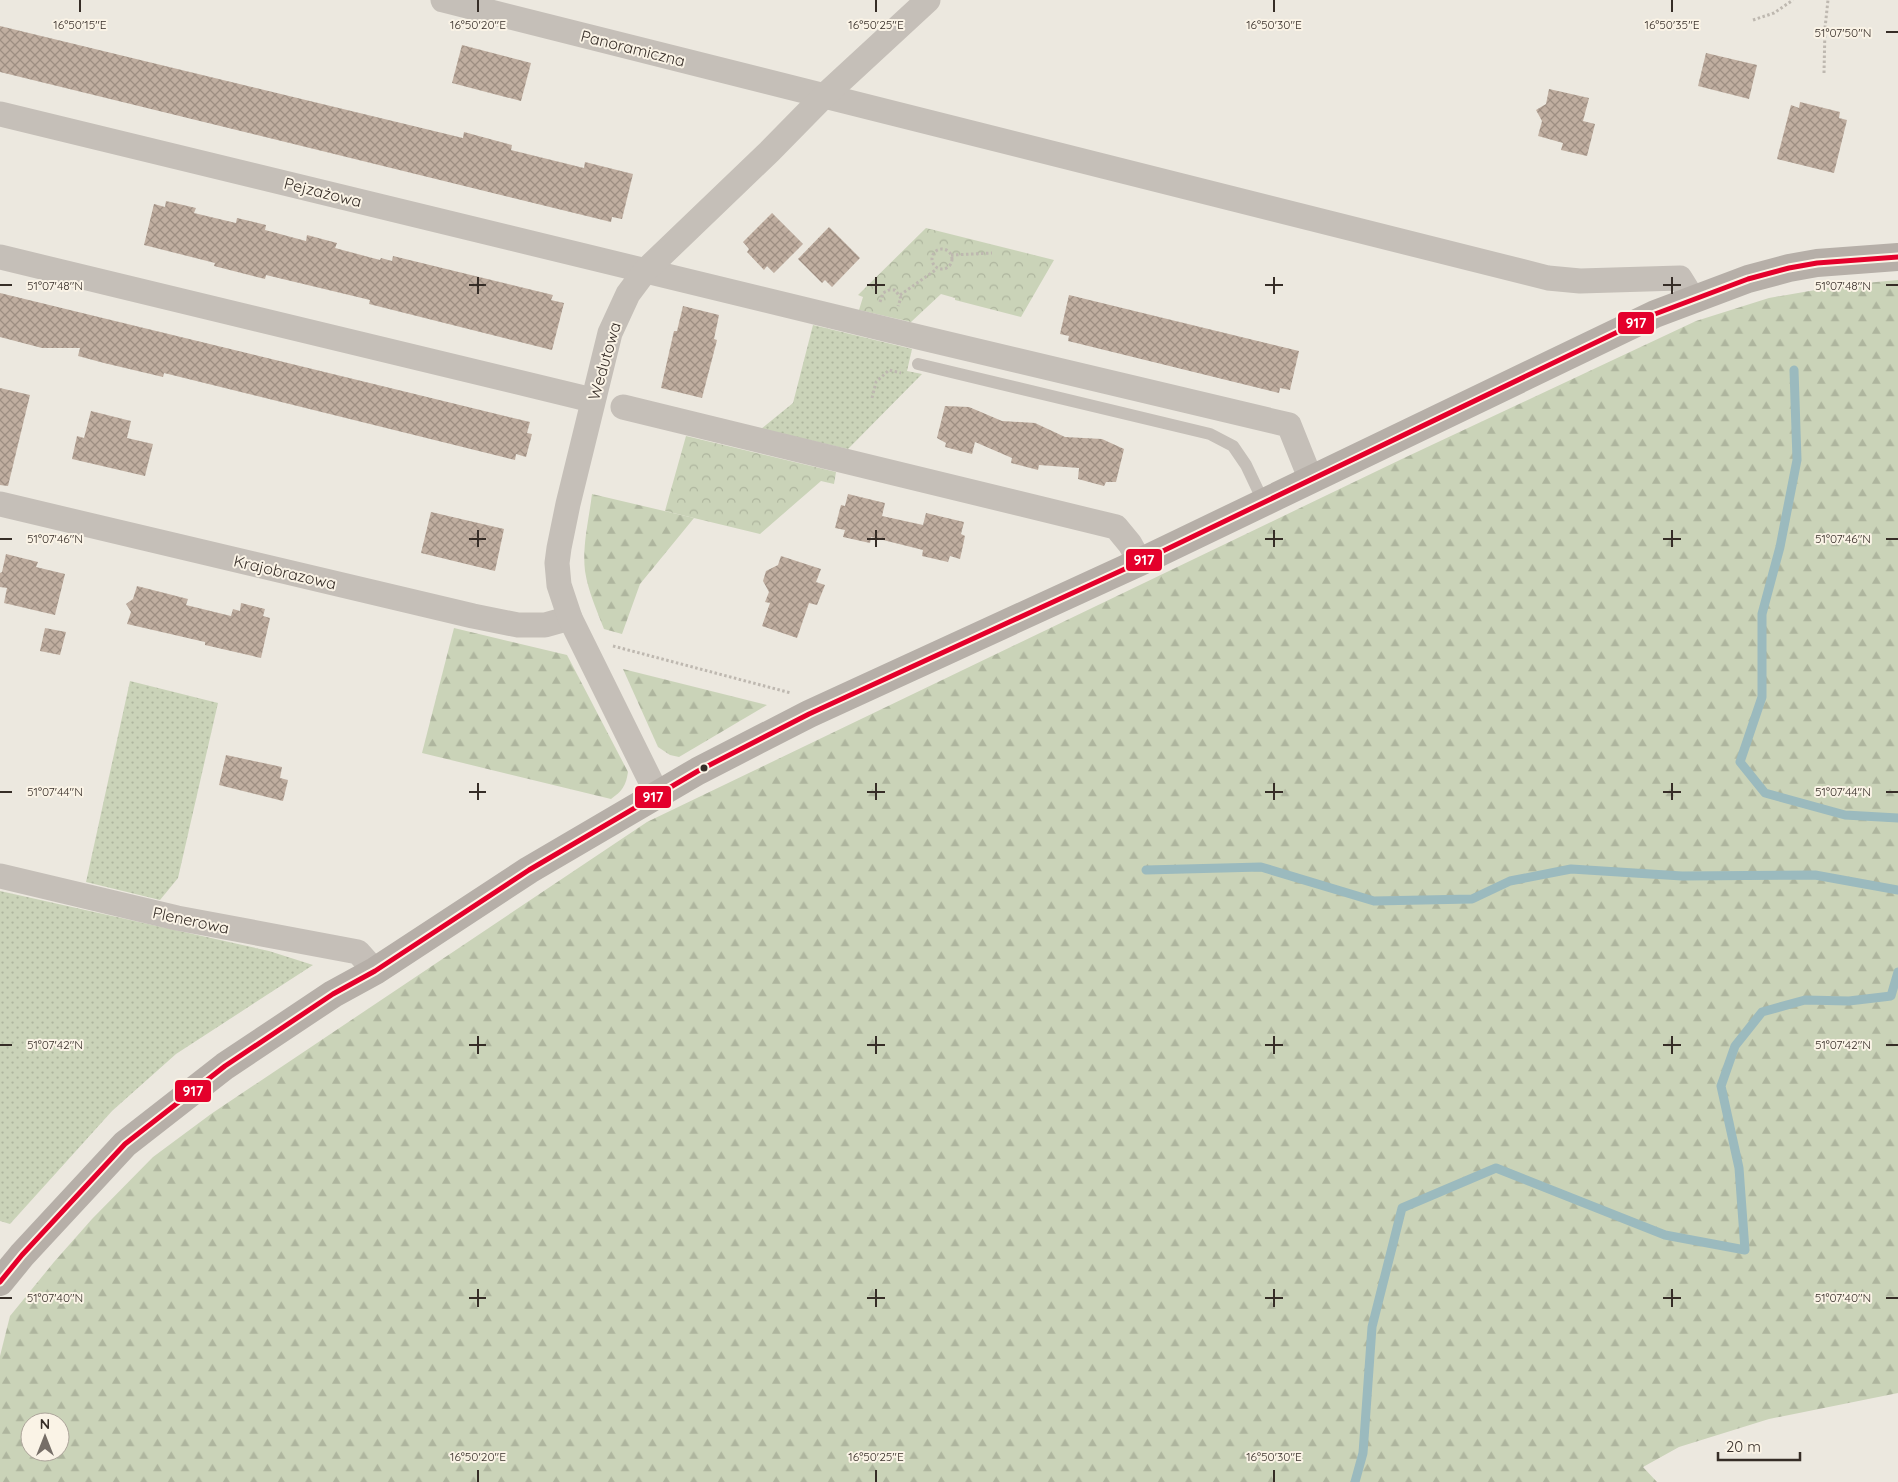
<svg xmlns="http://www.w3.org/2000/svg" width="1898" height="1482" font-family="Quicksand,sans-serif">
	<defs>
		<pattern id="grass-dots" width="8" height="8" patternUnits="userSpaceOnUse" patternTransform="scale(1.25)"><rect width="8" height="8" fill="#cad3b8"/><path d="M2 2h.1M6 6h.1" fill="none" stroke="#aeb59e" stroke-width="1.8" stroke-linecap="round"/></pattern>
		<pattern id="forest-firs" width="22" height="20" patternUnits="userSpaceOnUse" patternTransform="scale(1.25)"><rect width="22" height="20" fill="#cad3b8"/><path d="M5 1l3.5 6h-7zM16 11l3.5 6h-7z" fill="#aeb59e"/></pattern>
		<pattern id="park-crowns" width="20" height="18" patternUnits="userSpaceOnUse" patternTransform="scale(1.25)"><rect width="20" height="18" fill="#cad3b8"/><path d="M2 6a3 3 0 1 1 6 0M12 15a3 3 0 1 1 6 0" fill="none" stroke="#aeb59e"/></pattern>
		<pattern id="building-cross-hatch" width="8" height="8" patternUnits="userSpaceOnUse" patternTransform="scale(1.25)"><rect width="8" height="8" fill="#c0aea0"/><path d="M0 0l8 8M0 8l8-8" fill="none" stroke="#9d8e82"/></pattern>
	</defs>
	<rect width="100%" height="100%" fill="#ece8df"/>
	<g fill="url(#grass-dots)">
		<polygon points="813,325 912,349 907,371 922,374 848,449 761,429 793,403"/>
		<polygon points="130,681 218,703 178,878 160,900 86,882"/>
		<polygon points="0,891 269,951 313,965 176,1054 112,1111 10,1224 0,1221"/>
	</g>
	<g fill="url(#forest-firs)" fill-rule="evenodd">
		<path d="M1898,280V1393L1769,1419L1679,1447L1643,1467L1657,1482H0V1356L10,1316L54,1262L92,1219L153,1157L211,1114L647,822L1404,458L1696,321L1769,298L1844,285ZM30,1422H60V1452H30Z"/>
		<path d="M592,494L694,518L640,584L622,634L604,629C597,611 588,591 585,571C582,546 589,519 592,494Z"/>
		<path d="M454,628L567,655L628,772C626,786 622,791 611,799L422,753Z"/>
		<polygon points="623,669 767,705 679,757 670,755 658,747"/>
	</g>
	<g fill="url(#park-crowns)">
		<polygon points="926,228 1054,260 1021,317 955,300 955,298 941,294 911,322 859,310 863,297 858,295"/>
		<polygon points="686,436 836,472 834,484 821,481 760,534 665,511"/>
	</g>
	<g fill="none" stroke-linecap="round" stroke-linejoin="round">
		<g stroke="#9bbabe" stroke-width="9">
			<polyline points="1794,370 1797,460 1780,547 1762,614 1762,697 1740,762 1765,793 1845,815 1898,818"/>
			<polyline points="1146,870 1261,867 1374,901 1472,899 1510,881 1571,869 1682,876 1815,875 1898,890"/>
			<polyline points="1355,1482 1363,1453 1372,1327 1402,1208 1496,1168 1665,1235 1745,1250 1739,1168 1721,1086 1735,1046 1762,1012 1805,1000 1849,1001 1891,996 1898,972"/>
		</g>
	</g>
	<g fill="url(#building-cross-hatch)">
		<polygon points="0,26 463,138 464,132 512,145 511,150 584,168 585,162 633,174 622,219 612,217 611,222 0,72"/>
		<polygon points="462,45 531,63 521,101 452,83"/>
		<polygon points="1706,53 1757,65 1749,99 1698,86"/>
		<polygon points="1549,89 1589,98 1583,121 1595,124 1587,156 1561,150 1563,143 1538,136 1542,121 1536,110 1546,104"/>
		<polygon points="1800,102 1840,112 1839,118 1847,120 1834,173 1777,159 1791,105 1799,108"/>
		<polygon points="166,201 196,208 194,213 236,223 237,218 266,225 265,230 306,241 307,235 337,243 335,248 380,260 381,258 392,261 393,256 553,295 551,300 564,303 552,350 369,304 370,300 266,275 265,279 214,266 215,263 144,245 154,204 165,207"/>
		<polygon points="772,213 803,244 774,273 767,266 764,270 747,252 749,249 743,242"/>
		<polygon points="829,227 860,258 832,287 825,280 822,283 798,259"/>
		<polygon points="0,293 530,422 527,433 532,434 526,457 516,454 515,460 164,373 163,377 104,363 78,356 80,348 42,348 0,337"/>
		<polygon points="1069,295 1299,351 1290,390 1280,388 1279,393 1068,341 1069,336 1060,334"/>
		<polygon points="683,306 719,315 714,339 717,340 702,398 661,388 674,331 677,331"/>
		<polygon points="0,388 30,395 8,486 0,485"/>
		<polygon points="945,406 969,407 1002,421 1035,423 1065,437 1102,439 1124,449 1116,482 1106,482 1104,486 1078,479 1079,468 1039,465 1038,470 1011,463 1012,458 975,442 972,454 945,447 946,443 937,438"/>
		<polygon points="91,411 131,421 127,438 153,444 145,476 72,459 77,436 84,438"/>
		<polygon points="848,494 885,503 882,516 923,525 926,513 964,522 961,534 965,536 960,559 950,556 948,562 922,556 923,550 871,537 870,543 843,537 845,530 835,528 841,505 845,506"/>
		<polygon points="431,512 504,529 495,571 421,553"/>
		<polygon points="6,554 38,562 36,567 65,574 55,615 4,603 7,588 0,587 0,573 2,572"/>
		<polygon points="781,556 821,569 816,582 825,585 817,605 809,603 797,638 762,626 770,603 765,602 769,592 763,581 766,571 778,565"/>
		<polygon points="137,586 188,599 186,605 231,616 233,609 240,611 241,603 265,609 263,616 270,618 261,658 205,645 205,642 127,624 131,612 126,604 133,599"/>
		<polygon points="45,628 66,632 60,655 40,651"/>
		<polygon points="226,755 282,767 280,778 288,780 283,801 219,785"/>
	</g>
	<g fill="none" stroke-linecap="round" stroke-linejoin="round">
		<g stroke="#beb8b0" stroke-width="3" stroke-dasharray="2.5 2.5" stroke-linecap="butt">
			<polyline points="1753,20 1774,13 1793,0"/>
			<polyline points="1824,73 1825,28 1828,0"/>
			<circle cx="942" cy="259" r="10"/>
			<polyline points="951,255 992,253"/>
			<polyline points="900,295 937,269"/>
			<polyline points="880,302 883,293 889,290 895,290 901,298 898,306"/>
			<polyline points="872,398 876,382 889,370 901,373"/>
			<polyline points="613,646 791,693"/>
		</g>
		<polyline stroke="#c5bfb8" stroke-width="12" points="918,364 1210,434 1233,446 1246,465 1264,503"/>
		<g stroke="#c5bfb8" stroke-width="25">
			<polyline points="443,0 1548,278 1580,281 1680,278 1693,299"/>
			<polyline points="0,114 889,330 1289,425 1311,480"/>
			<polyline points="0,257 592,400"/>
			<polyline points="623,407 1116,527 1130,544 1140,562"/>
			<polyline points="0,504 473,616 518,625 545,625 570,618"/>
			<polyline points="657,794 570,618 559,585 557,563 559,548 568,504 610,333 628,294 646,270 769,152 823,97 928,0"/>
			<polyline points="0,876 177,918 358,952 375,971"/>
		</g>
		<polyline stroke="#b6afa8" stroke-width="28" points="0,1282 22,1255 125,1144 225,1066 333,994 375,971 529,870 698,771 809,714 1140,562 1655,314 1748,279 1789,268 1817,263 1898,257"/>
		<g stroke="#faf3e6" stroke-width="9">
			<polyline id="bus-1" points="0,1282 22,1255 125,1144 225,1066 333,994 375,971 529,870 698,771 809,714 1140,562 1655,314 1748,279 1789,268 1817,263 1898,257"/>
		</g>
		<use href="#bus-1" stroke="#e4002b" stroke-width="5"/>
	</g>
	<path fill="none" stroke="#362d27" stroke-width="2" d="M80,0V12M478,0V12M876,0V12M1274,0V12M1672,0V12M1886,32H1898M478,277V294M876,277V294M1274,277V294M1672,277V294M0,285H12M469,285H486M867,285H885M1265,285H1283M1663,285H1681M1886,285H1898M478,530V547M876,530V547M1274,530V547M1672,530V547M0,539H12M469,539H486M867,539H885M1265,539H1283M1663,539H1681M1886,539H1898M478,783V800M876,783V800M1274,783V800M1672,783V800M0,792H12M469,792H486M867,792H885M1265,792H1283M1663,792H1681M1886,792H1898M478,1036V1054M876,1036V1054M1274,1036V1054M1672,1036V1054M0,1045H12M469,1045H486M867,1045H885M1265,1045H1283M1663,1045H1681M1886,1045H1898M478,1289V1307M876,1289V1307M1274,1289V1307M1672,1289V1307M0,1298H12M469,1298H486M867,1298H885M1265,1298H1283M1663,1298H1681M1886,1298H1898M478,1470V1482M876,1470V1482M1274,1470V1482"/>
	<circle fill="#362d27" stroke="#faf3e6" stroke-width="2" cx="704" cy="768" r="4.5"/>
	<g text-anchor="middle" stroke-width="4" stroke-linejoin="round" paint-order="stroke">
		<g font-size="16" fill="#362d27" stroke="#faf3e6">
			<text transform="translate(633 48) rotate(14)" y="6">Panoramiczna</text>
			<text transform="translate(323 192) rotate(14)" y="6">Pejzażowa</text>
			<text transform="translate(604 361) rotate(-74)" y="6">Wedutowa</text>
			<text transform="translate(285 572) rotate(13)" y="6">Krajobrazowa</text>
			<text transform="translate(191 920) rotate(12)" y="6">Plenerowa</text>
		</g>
	</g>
	<g font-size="12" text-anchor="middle" fill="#362d27" stroke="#faf3e6" stroke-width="4" stroke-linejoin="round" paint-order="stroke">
		<text x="80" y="29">16°50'15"E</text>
		<text x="478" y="29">16°50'20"E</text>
		<text x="876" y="29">16°50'25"E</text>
		<text x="1274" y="29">16°50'30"E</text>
		<text x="1672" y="29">16°50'35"E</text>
		<text x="1843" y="37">51°07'50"N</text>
		<text x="55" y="290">51°07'48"N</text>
		<text x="1843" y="290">51°07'48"N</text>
		<text x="55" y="543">51°07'46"N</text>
		<text x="1843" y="543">51°07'46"N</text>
		<text x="55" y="796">51°07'44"N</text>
		<text x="1843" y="796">51°07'44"N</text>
		<text x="55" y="1049">51°07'42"N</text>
		<text x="1843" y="1049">51°07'42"N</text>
		<text x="55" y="1302">51°07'40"N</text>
		<text x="1843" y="1302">51°07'40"N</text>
		<text x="478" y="1461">16°50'20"E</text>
		<text x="876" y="1461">16°50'25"E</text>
		<text x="1274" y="1461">16°50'30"E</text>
	</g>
	<g stroke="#faf3e6" stroke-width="2">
		<rect x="1617" y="311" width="38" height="24" rx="5" fill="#e4002b"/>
		<rect x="1125" y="548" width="38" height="24" rx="5" fill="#e4002b"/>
		<rect x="634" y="785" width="38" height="24" rx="5" fill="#e4002b"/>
		<rect x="174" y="1079" width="38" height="24" rx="5" fill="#e4002b"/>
	</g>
	<g font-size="14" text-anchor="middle" font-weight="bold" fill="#fff">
		<text x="1636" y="328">917</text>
		<text x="1144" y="565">917</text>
		<text x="653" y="802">917</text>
		<text x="193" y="1096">917</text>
	</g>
	<g transform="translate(45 1437)"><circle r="24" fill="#faf3e6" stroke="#aca49a"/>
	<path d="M0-4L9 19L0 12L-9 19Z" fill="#766e67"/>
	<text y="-8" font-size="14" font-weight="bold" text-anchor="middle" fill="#362d27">N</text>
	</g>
	<path d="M1718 1452v8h82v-8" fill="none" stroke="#362d27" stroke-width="2.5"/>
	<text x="1726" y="1452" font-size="15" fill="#362d27" stroke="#faf3e6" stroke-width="4" paint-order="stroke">20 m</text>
</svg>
